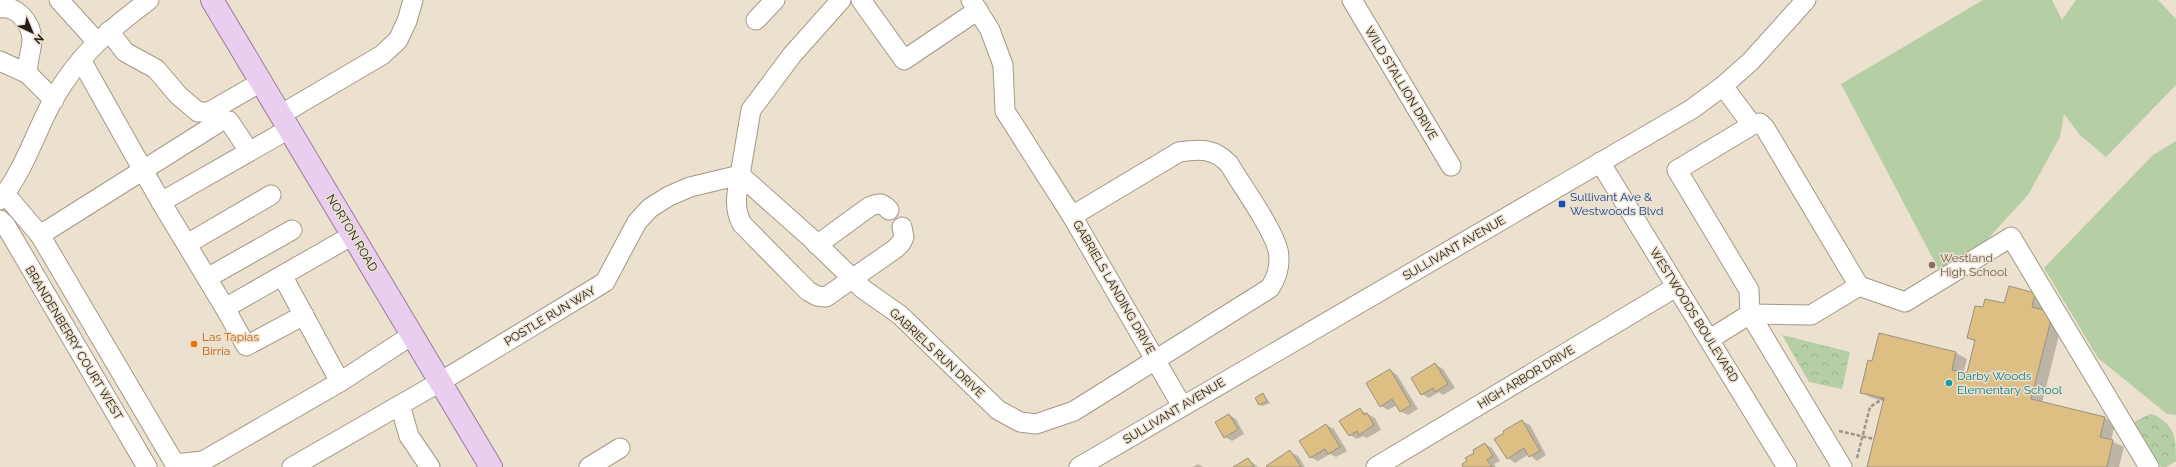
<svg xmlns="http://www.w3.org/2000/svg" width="2176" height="467" font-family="Raleway,sans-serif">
	<defs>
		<pattern id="forest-crowns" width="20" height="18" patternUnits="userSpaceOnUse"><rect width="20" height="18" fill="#b5cea5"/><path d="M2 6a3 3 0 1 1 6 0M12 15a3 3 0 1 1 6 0" fill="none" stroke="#9bb08d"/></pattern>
	</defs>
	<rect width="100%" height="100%" fill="#ebe1ce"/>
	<g fill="url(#forest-crowns)">
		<polygon points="1782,335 1850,352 1842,389 1809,382"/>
		<path d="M2150,414C2156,414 2159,418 2164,421C2176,432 2176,443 2176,461L2166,467H2161L2134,422Z"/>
	</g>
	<g fill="#b5cea5">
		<polygon points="1983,0 2052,0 2062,20 2076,0 2158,0 2176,19 2176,85 2106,157 2080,135 2064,114 2060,137 2028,195 1983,244 1939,270 1841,84"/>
		<polygon points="2176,141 2176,415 2167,414 2098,358 2044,268 2153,155"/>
	</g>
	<g fill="#0003">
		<polygon points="2035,294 2046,300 2043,311 2063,319 2042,403 2105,418 2115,424 2111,441 2124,447 2119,467 1868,467 1884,401 1872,398 1861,392 1873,363 1880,334 1956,353 1967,359 1963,374 1968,375 1976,342 1968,338 1984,309 2005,305"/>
		<polygon points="1435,364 1443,369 1455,388 1443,395 1439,392 1429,398 1422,394"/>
		<polygon points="1390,370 1397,375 1418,409 1408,415 1400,411 1397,405 1388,410 1381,406"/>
		<polygon points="1263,394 1270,403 1263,406 1260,405"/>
		<polygon points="1360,410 1375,418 1381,430 1367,438 1363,436 1357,439 1350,435"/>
		<polygon points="1229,415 1236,419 1244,434 1232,441 1225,437"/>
		<polygon points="1522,421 1530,425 1546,455 1537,461 1529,454 1515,463 1508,458 1495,440"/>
		<polygon points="1326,425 1334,429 1347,451 1336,457 1330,454 1318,461 1310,457"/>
		<polygon points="1485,444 1492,448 1500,461 1494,464 1496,467 1465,467"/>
		<polygon points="1290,452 1298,456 1305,467 1268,467"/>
		<polygon points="1248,459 1258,467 1235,467"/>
		<polygon points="1198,464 1203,467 1193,467"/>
	</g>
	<g fill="#ddbe83" stroke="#9b9280">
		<polygon points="2009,286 2035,293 2032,307 2053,312 2031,399 2105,417 2100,437 2113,440 2107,467 1867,467 1884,398 1860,393 1868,360 1872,361 1879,333 1956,352 1952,370 1967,373 1975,340 1967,338 1975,306 1983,307 1985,299 2004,303"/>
		<polygon points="1435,363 1448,384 1435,392 1433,388 1421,395 1411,378"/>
		<polygon points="1390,369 1411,405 1400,412 1392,399 1380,407 1366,383"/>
		<polygon points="1263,393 1267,401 1259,405 1255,398"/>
		<polygon points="1360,408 1364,415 1367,413 1374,425 1359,435 1357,431 1349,436 1339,421"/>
		<polygon points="1229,414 1238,429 1224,438 1215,422"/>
		<polygon points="1522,420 1540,451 1529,457 1524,448 1507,459 1494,439 1504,433 1503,431"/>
		<polygon points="1326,424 1340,447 1328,454 1325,449 1310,458 1299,441"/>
		<polygon points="1485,443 1493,456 1487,460 1492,467 1463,467 1462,464 1467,461 1465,458 1474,453 1473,450"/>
		<polygon points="1290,450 1301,467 1267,467 1266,466"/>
		<polygon points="1248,458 1254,467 1233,467"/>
	</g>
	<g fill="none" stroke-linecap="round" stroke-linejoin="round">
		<g stroke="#a39987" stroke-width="21">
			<g id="minor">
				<polyline points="59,0 97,42"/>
				<path d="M841,0L792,55L751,110L740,175L812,239L863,289L900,315L998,410L1020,422L1036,424L1074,411L1270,288C1277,277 1281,264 1278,250C1272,227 1242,186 1229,164C1214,148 1200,149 1179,152L1072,216"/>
				<polyline points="861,0 904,60 978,10"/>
				<polyline points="971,0 990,30 1003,65 1005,111 1072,216 1182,406"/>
				<polyline points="1352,0 1451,166"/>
				<path d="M0,8C17,5 31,23 32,39C32,51 26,62 28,74"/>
				<polyline points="756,20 775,0"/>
				<polyline points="109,31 125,52 156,69 178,95 198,112 209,112 261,82"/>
				<polyline points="81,60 161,202 289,129"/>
				<polyline points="0,61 28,74 54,100"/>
				<polyline points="1723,86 1752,125 1677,170 1749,290 1750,314 1842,467"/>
				<polyline points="280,115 382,55 398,40 407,21 413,0"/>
				<polyline points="1600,162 1787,467"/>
				<polyline points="5,194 40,235 175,464 203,461 340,382 412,335"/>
				<path d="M0,200C24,171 35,133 53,100C80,53 107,32 149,0"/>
				<polyline points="161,202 225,308 353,235"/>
				<polyline points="0,220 6,226 147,467"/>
				<polyline points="40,235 221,121 229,121 249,151"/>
				<polyline points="187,244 271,195"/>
				<path d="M817,245L869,207C878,203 882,202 889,210"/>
				<polyline points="283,277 340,382"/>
				<polyline points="207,278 292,230"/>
				<polyline points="1859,286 1905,302 2011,237 2149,467"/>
				<polyline points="225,308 246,346 304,315"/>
				<polyline points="1710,339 1750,314 1811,315 1859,286 1765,128 1760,123 1752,125"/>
				<polyline points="400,405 409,436 430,467"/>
				<path d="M292,467L440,382L605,282L637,222L650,208L669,196L690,187L740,175C737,192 733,208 742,224L808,291L817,296L826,297L895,249L901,243L904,237L902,227"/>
				<polyline points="589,467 620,448"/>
				<polyline points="1079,467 1692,109 1723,86 1751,61 1806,0"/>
				<polyline points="1376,467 1676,287"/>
			</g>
		</g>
		<g stroke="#9a7b9c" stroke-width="24">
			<polyline id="major" points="212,0 491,467"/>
		</g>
		<g stroke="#9d9587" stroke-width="2.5" stroke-dasharray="4 2" stroke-linecap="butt">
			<polyline points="1839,431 1874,439"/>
			<polyline points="1857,458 1870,407 1884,398"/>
		</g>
		<use href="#minor" stroke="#fff" stroke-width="19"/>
		<use href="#major" stroke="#e9ceef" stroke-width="22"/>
	</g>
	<rect fill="#1a4fb4" stroke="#ebe1ce" stroke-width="1.5" x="1558" y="200" width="8" height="8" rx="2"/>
	<circle fill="#8d6e63" stroke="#ebe1ce" stroke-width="1.5" cx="1932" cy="265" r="4"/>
	<circle fill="#e8710a" stroke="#ebe1ce" stroke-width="1.5" cx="194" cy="344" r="4"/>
	<circle fill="#0f9aa8" stroke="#ebe1ce" stroke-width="1.5" cx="1949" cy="383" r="4"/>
	<g text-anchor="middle" stroke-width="3" stroke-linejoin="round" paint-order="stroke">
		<g font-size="12" fill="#221e17" stroke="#ebe1ce">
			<text transform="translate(1401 83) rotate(59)" y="4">WILD STALLION DRIVE</text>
			<text transform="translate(352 233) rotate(59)" y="4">NORTON ROAD</text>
			<text transform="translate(1454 248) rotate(-30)" y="4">SULLIVANT AVENUE</text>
			<text transform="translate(1114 287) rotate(60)" y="4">GABRIELS LANDING DRIVE</text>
			<text transform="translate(1694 315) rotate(58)" y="4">WESTWOODS BOULEVARD</text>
			<text transform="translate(550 316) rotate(-31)" y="4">POSTLE RUN WAY</text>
			<text transform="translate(74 343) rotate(59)" y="4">BRANDENBERRY COURT WEST</text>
			<text transform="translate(937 353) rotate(43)" y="4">GABRIELS RUN DRIVE</text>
			<text transform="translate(1526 377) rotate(-31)" y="4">HIGH ARBOR DRIVE</text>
			<text transform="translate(1174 411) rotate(-31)" y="4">SULLIVANT AVENUE</text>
		</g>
		<g font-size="12" fill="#164399" stroke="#ebe1ce" text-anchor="start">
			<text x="1570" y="201">Sullivant Ave &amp;<tspan x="1570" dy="14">Westwoods Blvd</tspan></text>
		</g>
		<g font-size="12" fill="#785e54" stroke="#ebe1ce" text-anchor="start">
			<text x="1940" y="262">Westland<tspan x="1940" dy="14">High School</tspan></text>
		</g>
		<g font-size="12" fill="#c56008" stroke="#ebe1ce" text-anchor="start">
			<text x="202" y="341">Las Tapias<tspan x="202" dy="14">Birria</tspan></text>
		</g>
		<g font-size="12" fill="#0d838f" stroke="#ebe1ce" text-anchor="start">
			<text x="1957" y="380">Darby Woods<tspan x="1957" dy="14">Elementary School</tspan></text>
		</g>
	</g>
	<g transform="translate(32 32) rotate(136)" stroke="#ebe1ce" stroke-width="3" paint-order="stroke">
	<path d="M0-3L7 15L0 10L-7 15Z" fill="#221e17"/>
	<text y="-6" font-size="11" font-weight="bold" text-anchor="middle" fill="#221e17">N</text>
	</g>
</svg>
